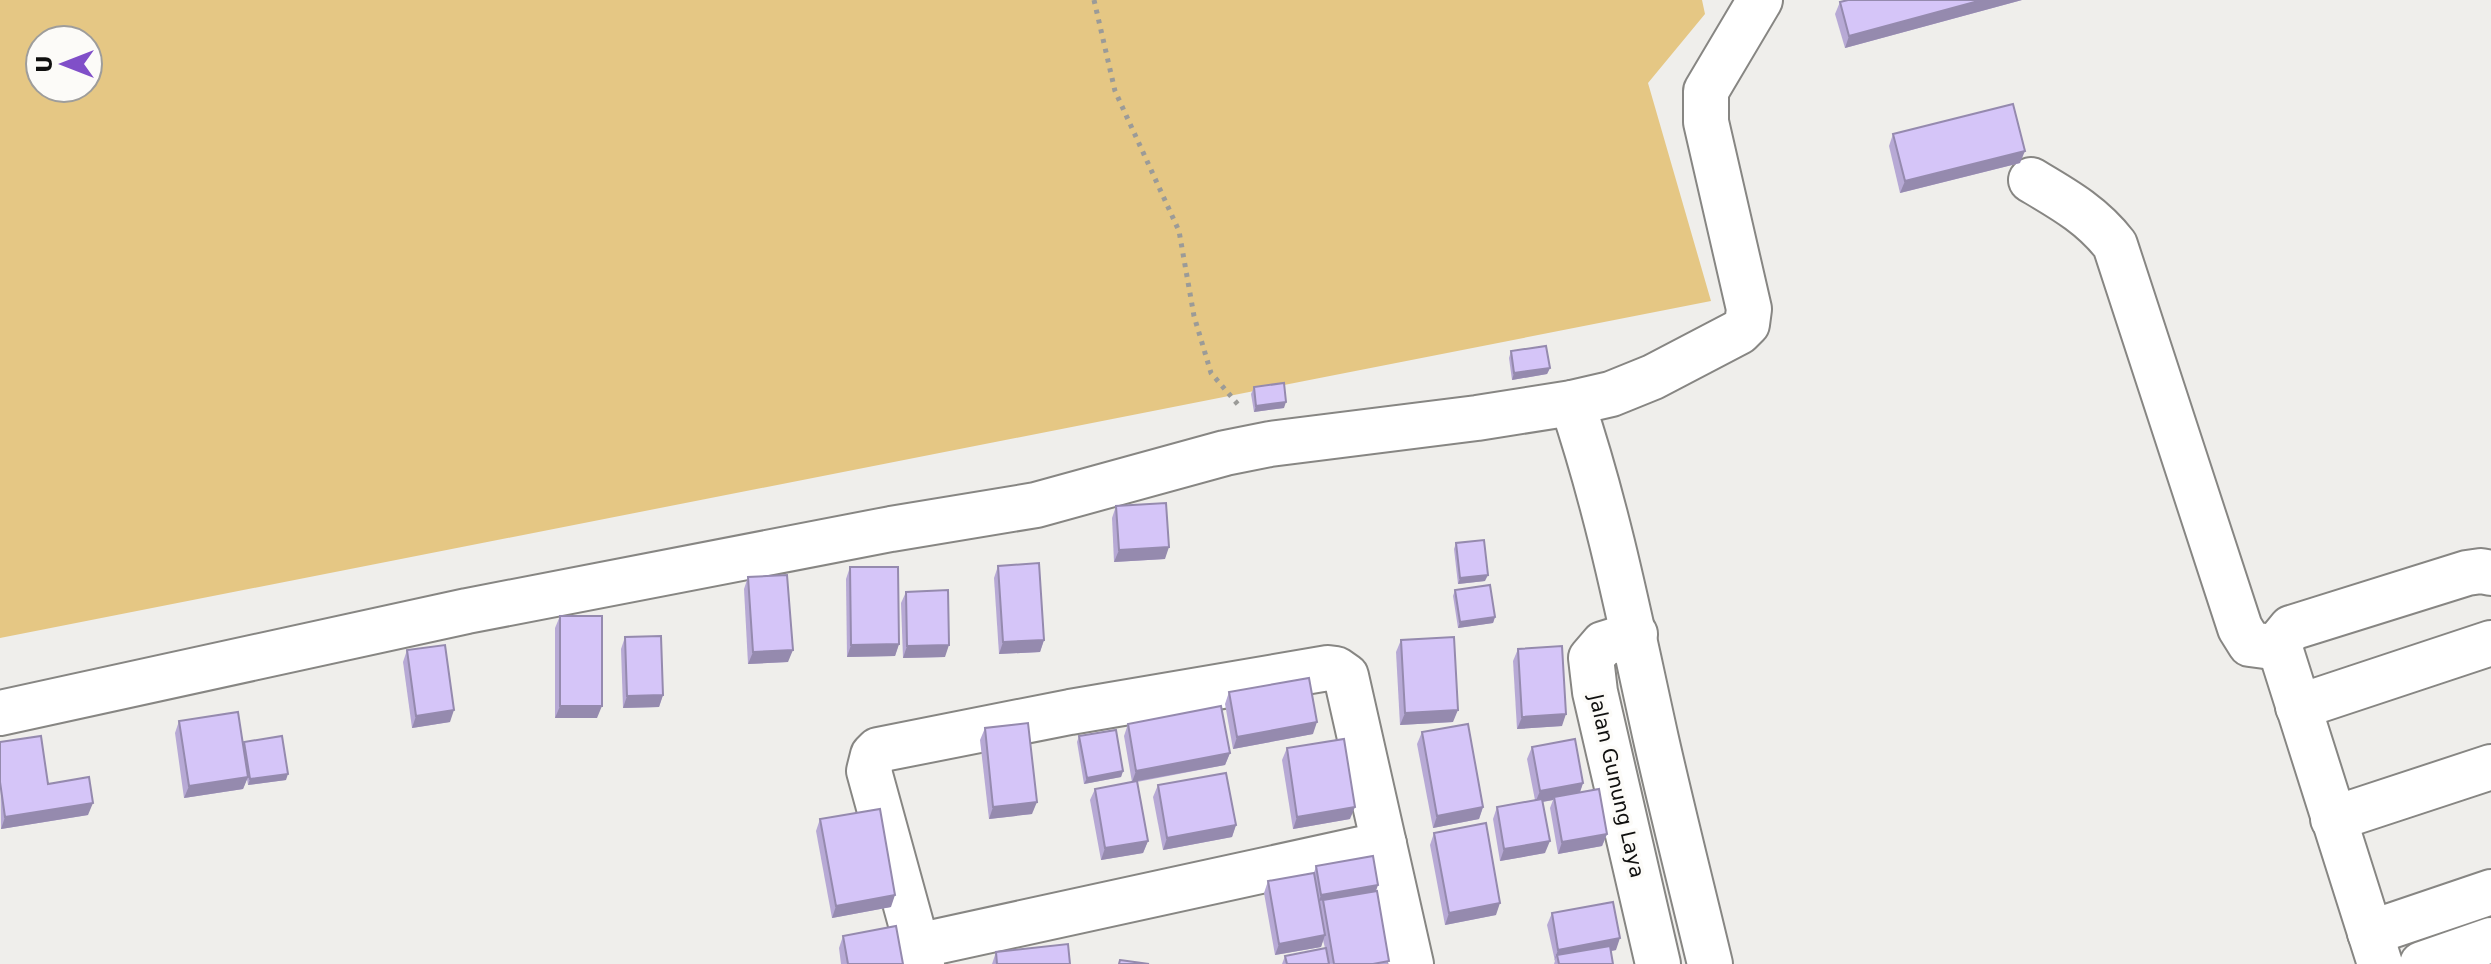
<svg xmlns="http://www.w3.org/2000/svg" width="2491" height="964" font-family="'DejaVu Sans',sans-serif">
	<rect width="100%" height="100%" fill="#efeeeb"/>
	<path fill="#e5c784" fill-rule="evenodd" d="M0,0H1702L1705,14L1648,83L1711,301L0,638ZM40,40H88V88H40Z"/>
	<g fill="none" stroke-linecap="round" stroke-linejoin="round">
		<g stroke="#878683" stroke-width="48">
			<g id="minor">
				<path d="M2031,180C2063,199 2092,215 2115,245L2240,628L2250,644L2280,648"/>
				<path d="M1572,403C1609,513 1631,626 1656,739C1673,814 1692,889 1710,964"/>
				<polyline points="1635,634 1603,644 1591,658 1595,692 1658,964"/>
				<polyline points="2298,707 2491,643"/>
				<polyline points="0,713 467,611 891,529 1036,505 1225,453 1270,444 1477,418 1572,403 1611,394 1653,377 1739,332 1747,324 1749,309 1706,122 1706,91 1760,0"/>
				<polyline points="2333,819 2491,767"/>
				<polyline points="2370,933 2491,892"/>
				<polyline points="917,946 1384,844"/>
				<polyline points="922,964 869,771 873,755 878,750 1070,712 1328,668 1336,669 1346,676 1411,964"/>
				<polyline points="2380,964 2280,648 2282,639 2291,628 2467,573 2481,571 2491,573"/>
				<polyline points="2422,964 2491,940"/>
			</g>
		</g>
		<polyline stroke="#9b9b98" stroke-width="5" stroke-dasharray="4 6" stroke-linecap="butt" points="1094,0 1115,91 1179,231 1194,316 1211,373 1241,408"/>
		<use href="#minor" stroke="#fff" stroke-width="44"/>
	</g>
	<g fill="#b7a9d5">
		<polygon points="2022,0 1845,48 1835,14 1840,2"/>
		<polygon points="1893,134 2020,163 1900,193 1889,146"/>
		<polygon points="1511,351 1550,368 1547,374 1512,380 1509,358"/>
		<polygon points="1254,387 1284,408 1254,412 1251,394"/>
		<polygon points="1116,506 1165,559 1114,562 1112,518"/>
		<polygon points="1456,543 1485,581 1458,584 1454,549"/>
		<polygon points="998,566 1044,640 1040,652 999,654 994,578"/>
		<polygon points="850,567 899,644 895,656 847,657 846,579"/>
		<polygon points="748,577 788,662 748,664 744,589"/>
		<polygon points="1455,590 1495,617 1493,623 1458,628 1453,596"/>
		<polygon points="906,592 945,657 903,658 901,603"/>
		<polygon points="560,616 597,718 555,718 555,628"/>
		<polygon points="625,637 663,695 659,707 623,708 621,649"/>
		<polygon points="1401,640 1453,722 1400,725 1396,652"/>
		<polygon points="1518,649 1562,726 1517,729 1513,661"/>
		<polygon points="407,650 450,722 412,728 403,662"/>
		<polygon points="1229,692 1313,734 1233,749 1225,704"/>
		<polygon points="179,721 243,746 244,742 286,780 248,785 247,779 243,789 184,798 175,733"/>
		<polygon points="1128,724 1230,753 1225,765 1137,782 1148,841 1143,853 1101,860 1090,800 1095,789 1132,782 1124,736"/>
		<polygon points="985,728 1032,814 989,819 980,740"/>
		<polygon points="1422,732 1483,807 1479,819 1433,828 1417,744"/>
		<polygon points="1079,736 1123,771 1121,777 1084,784 1077,742"/>
		<polygon points="0,742 48,784 88,815 1,829"/>
		<polygon points="1532,747 1583,783 1580,792 1607,834 1602,846 1558,854 1550,808 1553,800 1543,802 1545,853 1500,861 1493,819 1497,807 1535,800 1527,759"/>
		<polygon points="1287,748 1350,819 1293,829 1282,760"/>
		<polygon points="1158,785 1236,825 1232,837 1163,850 1153,797"/>
		<polygon points="820,819 891,907 832,918 816,831"/>
		<polygon points="1434,833 1496,915 1445,925 1430,845"/>
		<polygon points="1316,866 1376,891 1388,964 1282,964 1285,956 1325,948 1323,940 1321,947 1275,955 1264,893 1268,881 1314,873"/>
		<polygon points="1552,913 1616,950 1611,951 1613,964 1554,964 1555,961 1547,925"/>
		<polygon points="843,936 903,964 841,964 839,948"/>
		<polygon points="996,952 1070,964 992,964"/>
	</g>
	<g fill="#958aae">
		<polygon points="1982,0 2022,0 1845,48 1849,36"/>
		<polygon points="2025,151 2020,163 1900,193 1905,181"/>
		<polygon points="1550,368 1547,374 1512,380 1514,373"/>
		<polygon points="1286,402 1284,408 1254,412 1256,406"/>
		<polygon points="1169,547 1165,559 1114,562 1119,550"/>
		<polygon points="1488,575 1485,581 1458,584 1460,578"/>
		<polygon points="1495,617 1493,623 1458,628 1460,622"/>
		<polygon points="1044,640 1040,652 999,654 1003,642"/>
		<polygon points="899,644 895,656 847,657 851,645"/>
		<polygon points="949,645 945,657 903,658 907,646"/>
		<polygon points="793,650 788,662 748,664 753,652"/>
		<polygon points="663,695 659,707 623,708 627,696"/>
		<polygon points="560,706 602,706 597,718 555,718"/>
		<polygon points="454,710 450,722 412,728 416,716"/>
		<polygon points="1458,710 1453,722 1400,725 1405,713"/>
		<polygon points="1566,714 1562,726 1517,729 1522,717"/>
		<polygon points="1317,722 1313,734 1233,749 1237,737"/>
		<polygon points="1230,753 1225,765 1132,782 1136,771"/>
		<polygon points="1123,771 1121,777 1084,784 1087,778"/>
		<polygon points="288,774 286,780 248,785 250,779"/>
		<polygon points="248,777 243,789 184,798 189,786"/>
		<polygon points="1583,783 1579,795 1554,797 1553,800 1535,803 1540,791"/>
		<polygon points="1037,802 1032,814 989,819 993,807"/>
		<polygon points="93,803 88,815 1,829 5,817"/>
		<polygon points="1355,807 1350,819 1293,829 1297,817"/>
		<polygon points="1483,807 1479,819 1433,828 1437,816"/>
		<polygon points="1236,825 1232,837 1163,850 1167,838"/>
		<polygon points="1607,834 1602,846 1558,854 1562,842"/>
		<polygon points="1148,841 1143,853 1101,860 1105,848"/>
		<polygon points="1550,841 1545,853 1500,861 1504,849"/>
		<polygon points="1378,885 1376,891 1319,901 1321,895"/>
		<polygon points="895,895 891,907 832,918 836,906"/>
		<polygon points="1500,903 1496,915 1445,925 1449,913"/>
		<polygon points="1325,935 1321,947 1275,955 1279,944"/>
		<polygon points="1620,938 1616,950 1558,961 1557,955 1554,961 1558,950"/>
	</g>
	<g fill="#d5c5f8" stroke="#958aae" stroke-width="2">
		<polygon points="1848,0 1982,0 1849,36 1840,2"/>
		<polygon points="2013,104 2025,151 1905,181 1893,134"/>
		<polygon points="1546,346 1550,368 1514,373 1511,351"/>
		<polygon points="1284,383 1286,402 1256,406 1254,387"/>
		<polygon points="1166,503 1169,547 1119,550 1116,506"/>
		<polygon points="1484,540 1488,575 1460,578 1456,543"/>
		<polygon points="1039,563 1044,640 1003,642 998,566"/>
		<polygon points="850,567 898,567 899,644 851,645"/>
		<polygon points="787,575 793,650 753,652 748,577"/>
		<polygon points="1490,585 1495,617 1460,622 1455,590"/>
		<polygon points="948,590 949,645 907,646 906,592"/>
		<rect x="560" y="616" width="42" height="90"/>
		<polygon points="661,636 663,695 627,696 625,637"/>
		<polygon points="1454,637 1458,710 1405,713 1401,640"/>
		<polygon points="445,645 454,710 416,716 407,650"/>
		<polygon points="1562,646 1566,714 1522,717 1518,649"/>
		<polygon points="1309,678 1317,722 1237,737 1229,692"/>
		<polygon points="1221,706 1230,753 1136,771 1128,724"/>
		<polygon points="238,712 248,777 189,786 179,721"/>
		<polygon points="1028,723 1037,802 993,807 985,728"/>
		<polygon points="1468,724 1483,807 1437,816 1422,732"/>
		<polygon points="1116,730 1123,771 1087,778 1079,736"/>
		<polygon points="41,736 48,784 89,777 93,803 5,817 0,782 0,742"/>
		<polygon points="282,736 288,774 250,779 244,742"/>
		<polygon points="1344,739 1355,807 1297,817 1287,748"/>
		<polygon points="1575,739 1583,783 1540,791 1532,747"/>
		<polygon points="1226,773 1236,825 1167,838 1158,785"/>
		<polygon points="1137,781 1148,841 1105,848 1095,789"/>
		<polygon points="1599,789 1607,834 1562,842 1554,797"/>
		<polygon points="1542,799 1550,841 1504,849 1497,807"/>
		<polygon points="880,809 895,895 836,906 820,819"/>
		<polygon points="1486,823 1500,903 1449,913 1434,833"/>
		<polygon points="1373,856 1378,885 1321,895 1316,866"/>
		<polygon points="1314,873 1325,935 1279,944 1268,881"/>
		<polygon points="1377,891 1389,961 1373,964 1334,964 1323,900"/>
		<polygon points="1613,902 1620,938 1558,950 1552,913"/>
		<polygon points="896,926 903,964 848,964 843,936"/>
		<polygon points="1068,944 1070,964 997,964 996,952"/>
		<polygon points="1610,946 1613,964 1559,964 1557,955"/>
		<polygon points="1326,948 1329,964 1287,964 1285,956"/>
		<polygon points="1120,960 1149,964 1119,964"/>
	</g>
	<g text-anchor="middle" stroke-width="7" stroke-linejoin="round" paint-order="stroke">
		<g font-size="20" fill="#10100f" stroke="#fcfbf8">
			<text transform="translate(1617 786) rotate(77)" y="7">Jalan Gunung Laya</text>
		</g>
	</g>
	<g transform="translate(64 64) rotate(270)"><circle r="38" fill="#fcfbf8" stroke="#9e9d9b" stroke-width="2"/>
	<path d="M0-6L14 30L0 20L-14 30Z" fill="#804fc8"/>
	<text y="-12" font-size="22" font-weight="bold" text-anchor="middle" fill="#10100f">U</text>
	</g>
</svg>
